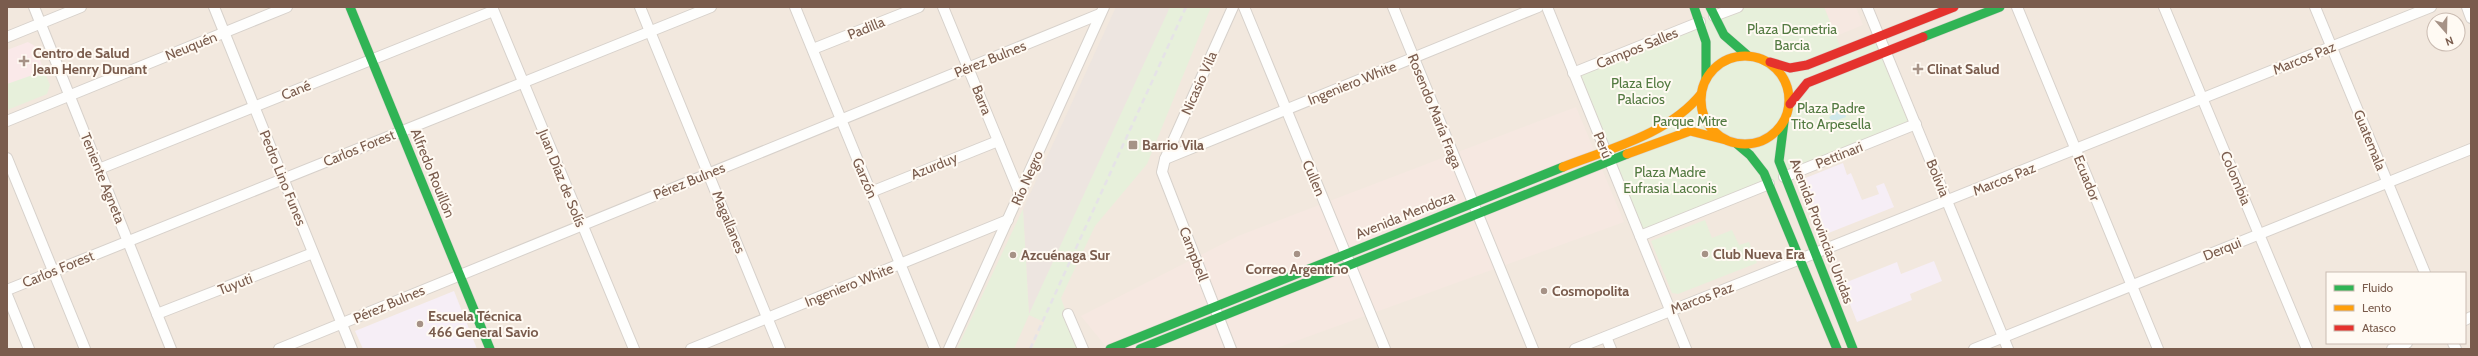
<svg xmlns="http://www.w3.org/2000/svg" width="2478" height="356" font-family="Cabin,sans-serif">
	<rect width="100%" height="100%" fill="#f9f5f0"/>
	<path fill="#f2e8de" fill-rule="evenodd" d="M7,7H2471V349H7ZM2434,20H2458V44H2434ZM2327,273H2465V343H2327Z"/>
	<g fill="#f6e8e1">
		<polygon points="1824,7 1856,7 1863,25 1836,36"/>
		<polygon points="1576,107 1624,222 1274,349 1108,349 1081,316 1238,236"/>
	</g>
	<polygon fill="#ede5e0" points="1116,7 1173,7 1029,315 1023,209"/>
	<g fill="#f6eef6">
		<polygon points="1843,163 1847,175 1851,173 1862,200 1879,194 1876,186 1884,183 1894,207 1826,234 1819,231 1798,181"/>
		<polygon points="1934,261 1942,281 1910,294 1912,300 1857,322 1842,284 1897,262 1901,274"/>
		<polygon points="454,291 477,349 363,349 355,331"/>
	</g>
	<polygon fill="#fae9e9" points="28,42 35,46 44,71 7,86 7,50"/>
	<g fill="#e7f0db">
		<polygon points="1170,7 1211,7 1147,164 1095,226 1061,298 1079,349 1032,349 1044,322 1029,315 1014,349 957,349 1023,209 1029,314"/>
		<polygon points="1738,7 1824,7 1842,51 1880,37 1916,124 1640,236 1573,73"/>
		<polygon points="44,71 50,85 47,94 7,110 7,84"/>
		<polygon points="1705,220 1712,238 1732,230 1739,245 1749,242 1757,263 1678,294 1672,293 1651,241"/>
	</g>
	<polygon fill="#d0e8ea" points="1838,111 1845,111 1846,117 1832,122 1829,117"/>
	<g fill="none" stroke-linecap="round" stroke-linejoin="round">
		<g stroke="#d7d1cb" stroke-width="12">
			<g id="street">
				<polyline points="34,7 171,349"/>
				<polyline points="214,7 352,349"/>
				<polyline points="492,7 634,349"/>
				<polyline points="640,7 780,349"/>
				<polyline points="795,7 935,349"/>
				<polyline points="943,7 1020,194"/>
				<polyline points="1244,7 1385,349"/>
				<polyline points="1393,7 1533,349"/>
				<polyline points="1547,7 1686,349"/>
				<polyline points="1867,7 2008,349"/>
				<polyline points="2017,7 2158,349"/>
				<polyline points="2164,7 2307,349"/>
				<polyline points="2315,7 2425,273"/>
				<polyline points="2467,7 2471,18"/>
				<polyline points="1714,16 1738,7"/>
				<polyline points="7,37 81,7"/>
				<polyline points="813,49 919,7"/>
				<polyline points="1573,73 1700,22"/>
				<polyline points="7,121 287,7"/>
				<polyline points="7,158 85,349"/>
				<polyline points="1165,159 1538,7"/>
				<polyline points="99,169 493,11"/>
				<polyline points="1784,177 1916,124"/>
				<polyline points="871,192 998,141"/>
				<polyline points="1640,236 1769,184"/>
				<polyline points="7,290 711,7"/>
				<polyline points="7,295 29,349"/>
				<polyline points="157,314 313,253"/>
				<polyline points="1068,314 1083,349"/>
				<polyline points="2465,320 2471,317"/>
				<polyline points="1606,337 1611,349"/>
				<polyline points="2453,343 2456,349"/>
				<polyline points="279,349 1100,14"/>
				<polyline points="691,349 1008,220"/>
				<polyline points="949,349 1104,7"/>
				<polyline points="1231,349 1162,172 1165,159 1233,7"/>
				<polyline points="1575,349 2431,7"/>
				<polyline points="1974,349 2471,149"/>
				<polyline points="2392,349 2407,343"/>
			</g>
		</g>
		<g stroke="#d9d2cb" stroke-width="10">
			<g id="fast">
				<polyline points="350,7 490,349"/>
				<polyline points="1694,7 1706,42 1706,79"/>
				<polyline points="1710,7 1724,35 1747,55"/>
				<polyline points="1923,37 2000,7"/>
				<polyline points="1784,122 1779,161 1853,349"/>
				<polyline points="1737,144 1750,155 1764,173 1837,349"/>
				<polyline points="1110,349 1563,167"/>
				<polyline points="1140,349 1627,154"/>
			</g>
		</g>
		<g stroke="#d9d2cb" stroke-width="10">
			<g id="slow">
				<circle cx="1745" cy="100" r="44"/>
				<polyline points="1627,154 1690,131 1726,140"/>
				<path d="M1563,167C1609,149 1669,134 1701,94"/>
			</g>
		</g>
		<g stroke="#d9d2cb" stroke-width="10">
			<g id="jam">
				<polyline points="1770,62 1790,68 1807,65 1954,7"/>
				<polyline points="1790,104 1807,83 1923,37"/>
			</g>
		</g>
		<use href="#street" stroke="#fefefd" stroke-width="10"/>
		<use href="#fast" stroke="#30b455" stroke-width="9"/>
		<use href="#slow" stroke="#ff9f0a" stroke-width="9"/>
		<use href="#jam" stroke="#e5322d" stroke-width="9"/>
		<polyline stroke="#e6e3e7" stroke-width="2.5" stroke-dasharray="6 4" stroke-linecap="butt" points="1030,349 1186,7"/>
	</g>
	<g fill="#a69286" stroke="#fffaf3" stroke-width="1.5">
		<path d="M22 55h4v4h4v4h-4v4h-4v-4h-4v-4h4z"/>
		<path d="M1916 63h4v4h4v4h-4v4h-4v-4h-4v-4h4z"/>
		<rect x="1128" y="140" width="10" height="10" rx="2"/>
		<circle cx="1297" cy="254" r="4"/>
		<circle cx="1705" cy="254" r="4"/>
		<circle cx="1013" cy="255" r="4"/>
		<circle cx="1544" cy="291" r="4"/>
		<circle cx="420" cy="324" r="4"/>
	</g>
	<g text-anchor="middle" stroke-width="4" stroke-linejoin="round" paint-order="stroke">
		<g font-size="14" fill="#7a5c4d" stroke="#fffaf3">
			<text transform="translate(866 28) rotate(-22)" y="5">Padilla</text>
			<text transform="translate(191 46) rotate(-22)" y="5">Neuquén</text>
			<text transform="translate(1637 48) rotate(-22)" y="5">Campos Salles</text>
			<text transform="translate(2304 58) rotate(-22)" y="5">Marcos Paz</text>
			<text transform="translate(990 59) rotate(-22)" y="5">Pérez Bulnes</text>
			<text transform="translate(1199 83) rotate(-66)" y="5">Nicasio Vila</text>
			<text transform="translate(1352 83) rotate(-22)" y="5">Ingeniero White</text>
			<text transform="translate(296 90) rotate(-22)" y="5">Cané</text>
			<text transform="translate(982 100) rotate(68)" y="5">Barra</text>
			<text transform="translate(1435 111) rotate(68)" y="5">Rosendo María Fraga</text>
			<text transform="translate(2370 140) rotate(68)" y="5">Guatemala</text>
			<text transform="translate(1603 145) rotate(68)" y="5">Perú</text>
			<text transform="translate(359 148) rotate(-22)" y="5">Carlos Forest</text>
			<text transform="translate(1839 155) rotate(-22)" y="5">Pettinari</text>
			<text transform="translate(934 166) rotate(-22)" y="5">Azurduy</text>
			<text transform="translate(433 173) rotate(68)" y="5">Alfredo Rouillón</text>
			<text transform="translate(103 178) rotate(68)" y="5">Teniente Agneta</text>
			<text transform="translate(283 178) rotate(68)" y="5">Pedro Lino Funes</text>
			<text transform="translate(562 178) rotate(68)" y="5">Juan Díaz de Solís</text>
			<text transform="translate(865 178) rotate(67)" y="5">Garzón</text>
			<text transform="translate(1027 178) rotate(-66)" y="5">Río Negro</text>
			<text transform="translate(1314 178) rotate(67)" y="5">Cullen</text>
			<text transform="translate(1938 178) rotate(68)" y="5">Bolivia</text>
			<text transform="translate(2087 178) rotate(68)" y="5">Ecuador</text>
			<text transform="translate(2236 178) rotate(67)" y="5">Colombia</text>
			<text transform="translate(2004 179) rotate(-22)" y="5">Marcos Paz</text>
			<text transform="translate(689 181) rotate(-22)" y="5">Pérez Bulnes</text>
			<text transform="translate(1405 215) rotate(-22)" y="5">Avenida Mendoza</text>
			<text transform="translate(729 222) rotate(68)" y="5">Magallanes</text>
			<text transform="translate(1822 231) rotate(69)" y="5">Avenida Provincias Unidas</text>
			<text transform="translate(2222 249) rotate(-22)" y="5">Derqui</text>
			<text transform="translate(1194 254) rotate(69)" y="5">Campbell</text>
			<text transform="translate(58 269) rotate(-22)" y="5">Carlos Forest</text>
			<text transform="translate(235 284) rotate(-21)" y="5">Tuyuti</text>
			<text transform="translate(849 285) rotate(-22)" y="5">Ingeniero White</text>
			<text transform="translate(1702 298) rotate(-21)" y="5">Marcos Paz</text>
			<text transform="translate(389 304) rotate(-23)" y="5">Pérez Bulnes</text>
		</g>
		<g font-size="14" fill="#537a41" stroke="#fffaf3">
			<text x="1792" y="34">Plaza Demetria<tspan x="1792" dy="16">Barcia</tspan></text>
			<text x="1641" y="88">Plaza Eloy<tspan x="1641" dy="16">Palacios</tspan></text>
			<text x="1831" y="113">Plaza Padre<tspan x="1831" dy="16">Tito Arpesella</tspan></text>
			<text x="1690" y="126">Parque Mitre</text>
			<text x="1670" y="177">Plaza Madre<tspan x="1670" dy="16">Eufrasia Laconis</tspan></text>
		</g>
		<g font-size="14" font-weight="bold" fill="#7a5c4d" stroke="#fffaf3" text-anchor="start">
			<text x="33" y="58">Centro de Salud<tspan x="33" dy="16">Jean Henry Dunant</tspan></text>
			<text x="1927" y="74">Clinat Salud</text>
			<text x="1142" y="150">Barrio Vila</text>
			<text x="1713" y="259">Club Nueva Era</text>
			<text x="1021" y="260">Azcuénaga Sur</text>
			<text x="1297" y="274" text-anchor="middle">Correo Argentino</text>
			<text x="1552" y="296">Cosmopolita</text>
			<text x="428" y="321">Escuela Técnica<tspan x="428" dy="16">466 General Savio</tspan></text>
		</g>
	</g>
	<rect width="2478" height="356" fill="none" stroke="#7a5c4d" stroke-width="16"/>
	<rect x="2326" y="272" width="140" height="72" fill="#fffaf3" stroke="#cabbb1"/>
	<rect x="2334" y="285" width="20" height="6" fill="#30b455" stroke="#cabbb1"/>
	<text x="2362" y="292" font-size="12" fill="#7a5c4d">Fluido</text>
	<rect x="2334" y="305" width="20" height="6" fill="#ff9f0a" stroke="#cabbb1"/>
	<text x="2362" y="312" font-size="12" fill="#7a5c4d">Lento</text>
	<rect x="2334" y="325" width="20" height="6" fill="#e5322d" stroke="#cabbb1"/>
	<text x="2362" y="332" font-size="12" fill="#7a5c4d">Atasco</text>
	<g transform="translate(2446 32) rotate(160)"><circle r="19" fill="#fffaf3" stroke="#cabbb1"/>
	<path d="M0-3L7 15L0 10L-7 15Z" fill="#a69286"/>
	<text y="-6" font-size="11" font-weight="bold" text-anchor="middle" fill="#7a5c4d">N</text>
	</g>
</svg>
